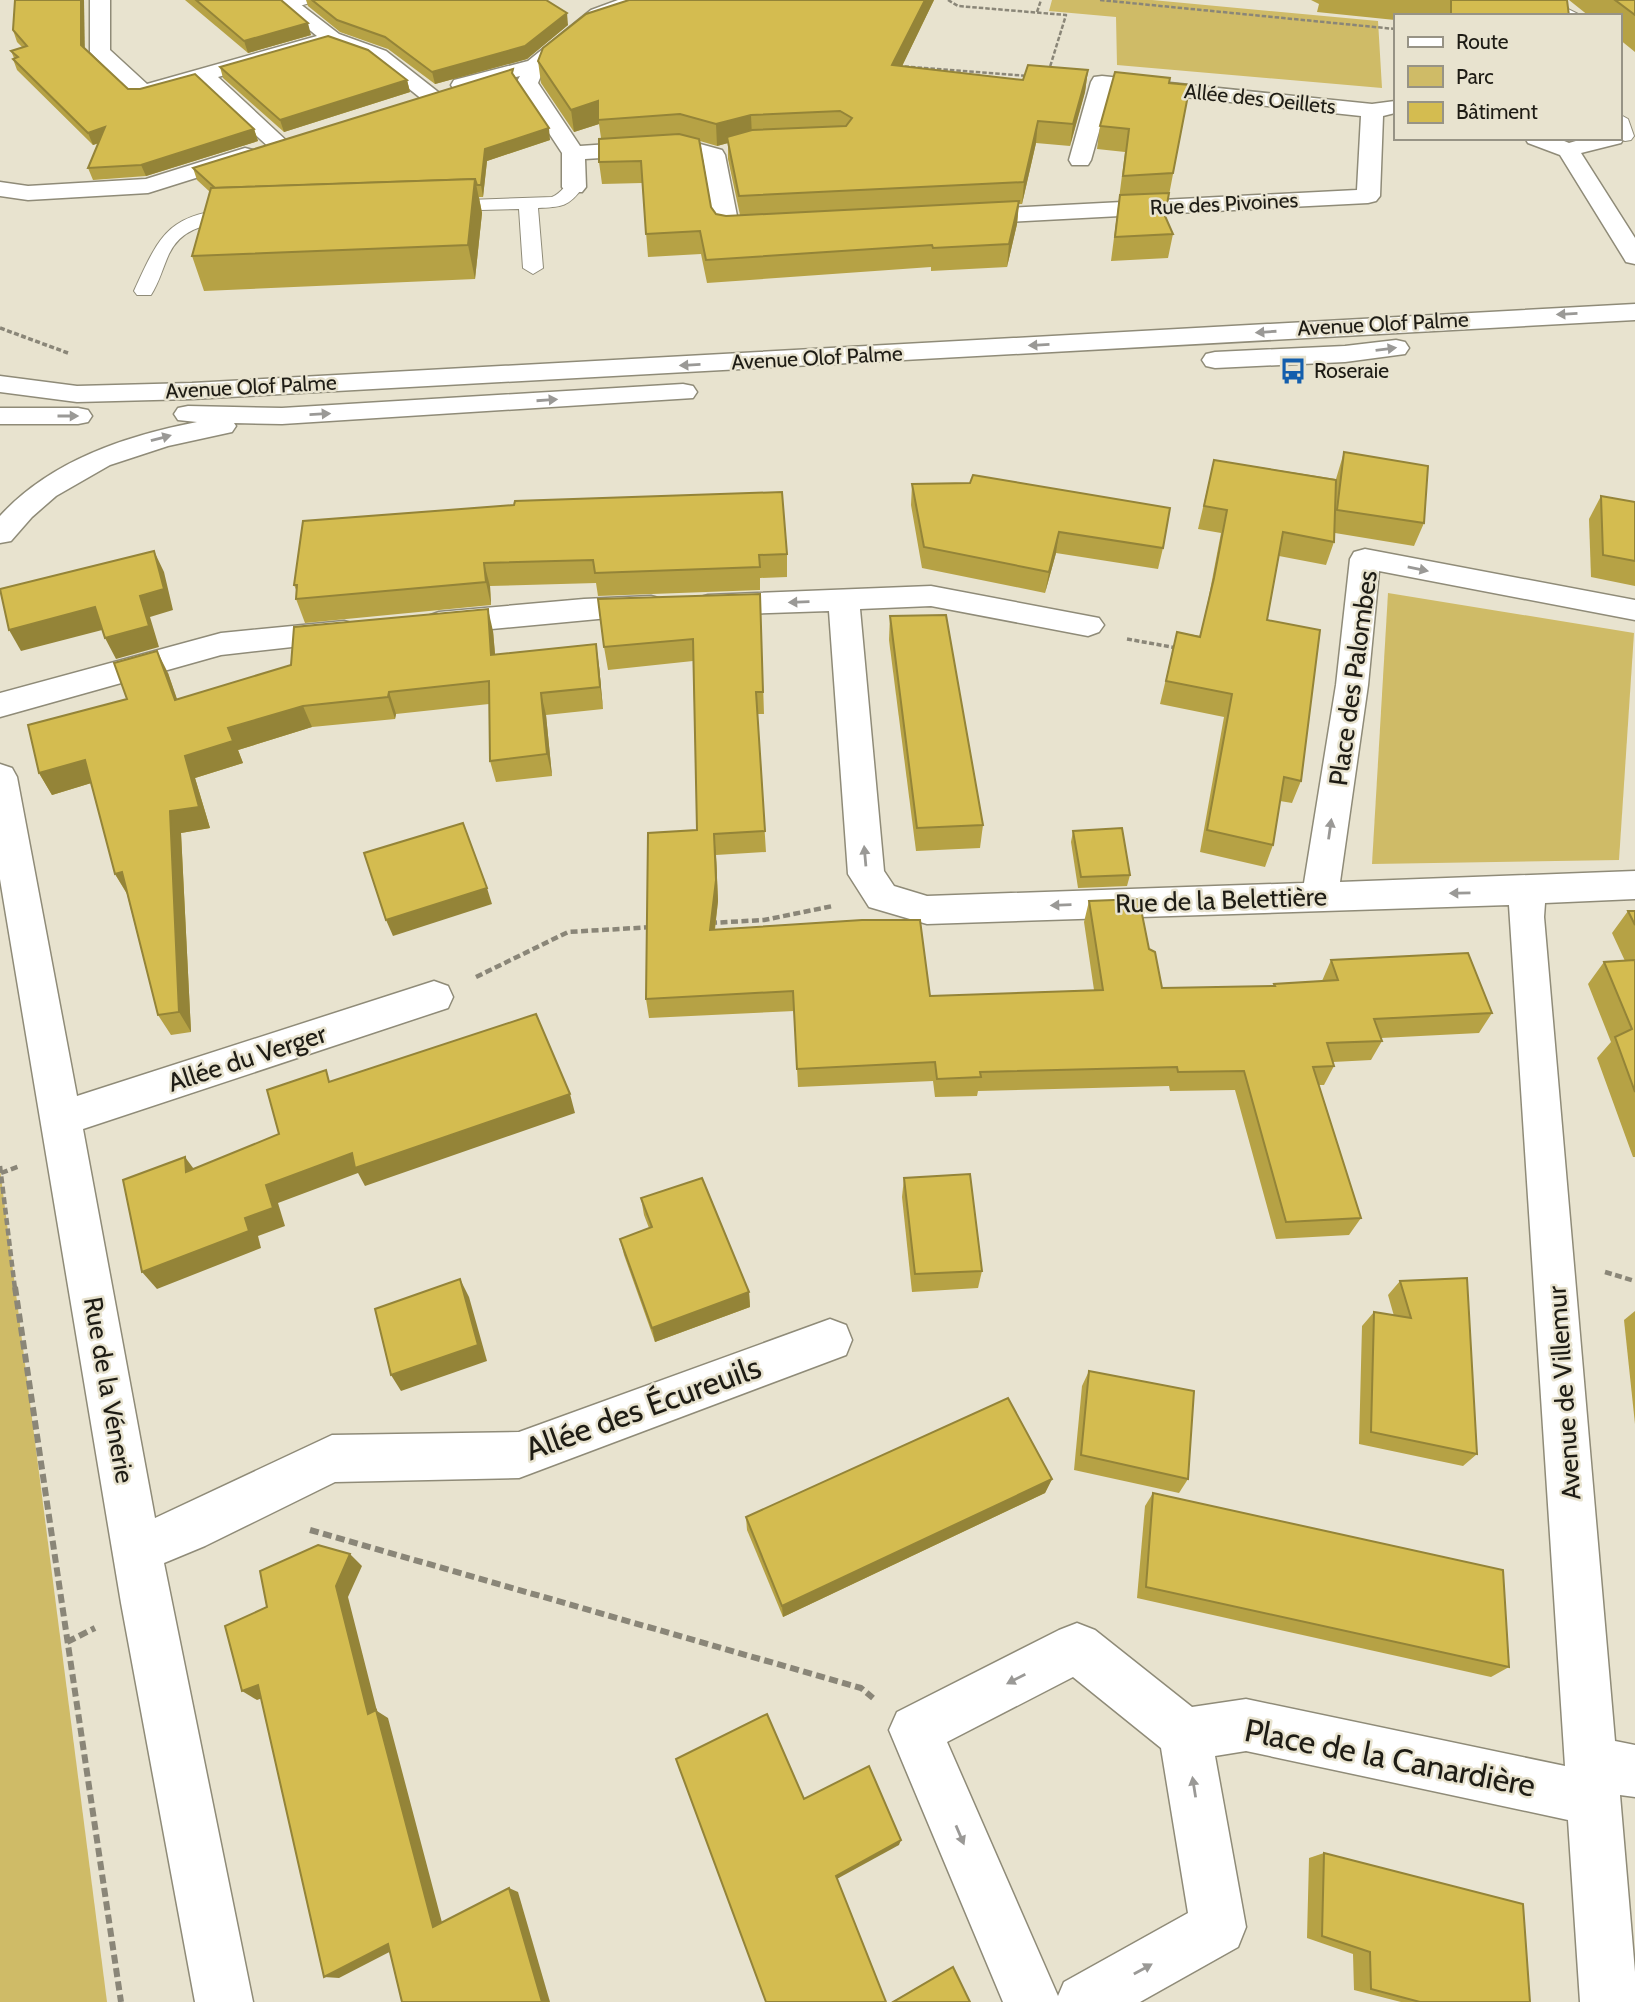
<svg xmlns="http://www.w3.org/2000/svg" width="1635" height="2002" font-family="Cabin,sans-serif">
	<rect width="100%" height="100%" fill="#e8e3cf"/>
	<g fill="#cfbb67">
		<polygon points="1052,0 1152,0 1378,21 1382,88 1117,65 1116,17 1049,11"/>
		<polygon points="1388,593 1634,633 1619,860 1372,864"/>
		<polygon points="0,1169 107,2002 0,2002"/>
	</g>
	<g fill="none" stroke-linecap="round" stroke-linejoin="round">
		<g stroke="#8f8b78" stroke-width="2">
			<g id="lane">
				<polygon points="287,0 313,0 310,3 289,9 281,4"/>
				<path d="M1519,0H1550L1582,16C1560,16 1542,8 1522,3Z"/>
				<polygon points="1619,114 1628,119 1634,136 1631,140 1625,141 1618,138"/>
				<path d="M574,182L583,187C569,207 561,207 538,208L543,268L533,274L523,268L519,209L441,211L432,206L441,201L552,197C562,193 564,184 574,182Z"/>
				<path d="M241,208L247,210L250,214L247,218C218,225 185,221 169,254C163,267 159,283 151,295H137L134,291C161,231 170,213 241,208Z"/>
			</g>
		</g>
		<g stroke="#8f8b78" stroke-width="3">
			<g id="street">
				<polygon points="90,0 110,0 110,50 147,84 317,36 273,0 295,0 339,34 386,51 442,95 439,100 423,100 372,59 331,45 218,77 290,144 287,149 271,149 199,83 143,98 135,97 90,52"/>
				<polygon points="618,0 647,0 644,4 605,18 544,68 538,83 580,146 682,139 722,150 725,155 738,221 774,222 778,227 774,232 727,236 718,234 715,229 703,159 681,153 585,159 586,187 582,192 566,192 562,187 562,153 516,83 520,76 462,91 454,90 451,85 454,80 528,61 591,10"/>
				<polygon points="1102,76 1372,104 1395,101 1395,113 1383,116 1380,196 1376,201 1368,203 966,224 958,222 954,217 958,212 966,210 1357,190 1361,116 1111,89 1091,160 1088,165 1072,165 1069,160 1091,82 1094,77"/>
				<polygon points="1619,133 1624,138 1621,143 1581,153 1635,238 1635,264 1626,262 1623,257 1560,155 1528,143 1525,138 1557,138 1569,143 1586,138 1619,138"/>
				<polygon points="245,148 253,150 256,155 253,160 148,193 28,200 0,196 0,182 28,186 146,179"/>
				<path d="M1365,549L1635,600V620L1379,571L1368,685L1340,882L1635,871V899L1545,903L1544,917L1615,1741L1635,1745V1797L1620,1795L1635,1972V2002H1580L1568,1820L1246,1751L1215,1756L1246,1927L1238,1947L1140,2002H1003L889,1730L897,1712L1059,1630L1077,1623L1095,1630L1192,1707L1246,1699L1565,1766L1509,905L927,924L869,907L848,874L829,611L708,615L697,612L692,605L697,598L708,595L931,586L1099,618L1104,625L1099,632L1088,636L931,606L860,609L884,871L894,886L927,896L1304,883L1336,685L1350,559L1354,552ZM1073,1677L1161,1748L1188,1913L1064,1982L1058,1996L947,1742Z"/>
				<polygon points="651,596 662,599 667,606 662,613 439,634 428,630 423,623 428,616 439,612 584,599"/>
				<polygon points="344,621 355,624 360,632 355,640 221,655 0,717 0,693 221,633"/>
				<polygon points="0,764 12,768 17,777 77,1096 434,981 448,986 453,997 448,1008 83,1129 155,1518 332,1435 519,1432 830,1319 846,1325 852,1340 846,1355 519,1478 335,1482 205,1546 164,1563 253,2002 195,2002 121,1603 0,879"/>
			</g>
		</g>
		<g stroke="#8f8b78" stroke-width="3">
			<g id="secondary">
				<polygon points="1635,304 1635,320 192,399 77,402 0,392 0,376 77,386 192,383"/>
				<polygon points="1396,340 1405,342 1409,348 1405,354 1345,362 1215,368 1206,366 1202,360 1206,354 1215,352 1345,346"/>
				<path d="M683,384L693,386L697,392L693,398L282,424L234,423L236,426L232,432L168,446L110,465L56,496L32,517L11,541L0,543V516C50,461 125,436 197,422L178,420L174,414L178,408L188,406L282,408Z"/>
				<polygon points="0,408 78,408 88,410 92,416 88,422 78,424 0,424"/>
			</g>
		</g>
		<g stroke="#8a8678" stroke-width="2.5" stroke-dasharray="4.5 2" stroke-linecap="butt">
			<polyline points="948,0 958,6 1066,15 1049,70"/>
			<polyline points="1100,0 1395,29"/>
			<polyline points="1037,12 1041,0"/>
			<polyline points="898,66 1029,76"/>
		</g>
		<g stroke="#8a8678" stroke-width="3.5" stroke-dasharray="5 2.5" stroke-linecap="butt">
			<polyline points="0,328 68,353"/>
			<polyline points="1127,639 1177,648"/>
		</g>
		<g stroke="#8a8678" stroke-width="4.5" stroke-dasharray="7 3.5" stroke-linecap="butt">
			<polyline points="710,923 764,920 833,906"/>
			<polyline points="476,977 568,932 653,927"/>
			<polyline points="0,1166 15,1289"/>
			<polyline points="1,1173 20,1166"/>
			<polyline points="1605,1272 1635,1281"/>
		</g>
		<g stroke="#8a8678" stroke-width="6" stroke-dasharray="9 4.5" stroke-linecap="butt">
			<polyline points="15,1287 121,2002"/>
			<polyline points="310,1530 861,1688 873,1698"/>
			<polyline points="67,1642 95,1628"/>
		</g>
		<use href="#lane" fill="#fff" fill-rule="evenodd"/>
		<use href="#street" fill="#fff" fill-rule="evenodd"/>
		<use href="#secondary" fill="#fff" fill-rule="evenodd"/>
	</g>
	<g fill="#b6a245" fill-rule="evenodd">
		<polygon points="185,0 281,0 311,35 248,53"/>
		<polygon points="306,0 546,0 568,25 527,59 435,84 388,49 340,32 308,6"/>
		<path d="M934,0L902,66L1023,80L1088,70L1085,92L1070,146L1036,143L1022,204H1019L1017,224L1007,267L931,271V267L707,283L701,254L648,257L642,183L602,184L599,162L601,138L599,124L574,132L541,83L538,61ZM700,141L717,146L728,143V159L740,215L726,216L716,214L711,207Z"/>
		<polygon points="1311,0 1567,0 1569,16 1395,16 1395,20 1317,12 1319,4"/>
		<polygon points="1569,0 1635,0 1635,52 1619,39 1619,16 1589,16"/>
		<polygon points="13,30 85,49 128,89 254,129 258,141 146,176 93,180 88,168 99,143 93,145 17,70 13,59 14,58 11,51 23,48 17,42"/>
		<polygon points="220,67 407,80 410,92 284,132 223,78"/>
		<polygon points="514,75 550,140 487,161 483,197 479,197 482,213 475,279 204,291 192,256 210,192 197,180 193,168"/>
		<polygon points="1169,83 1190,85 1165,216 1173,234 1168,258 1111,261 1125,152 1097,149 1100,126"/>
		<polygon points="1344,452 1424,523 1414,546 1335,533 1334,542 1326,565 1279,556 1267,620 1301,781 1292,803 1280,801 1273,845 1265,867 1200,852 1224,717 1160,704 1177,632 1200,636 1208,601 1221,533 1198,529 1214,460 1336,479"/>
		<polygon points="912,484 1163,548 1158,569 1056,553 1045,593 922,568 911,505"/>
		<polygon points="1601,496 1635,502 1635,586 1591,577 1589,519"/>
		<polygon points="303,521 787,554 787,577 760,578 760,590 598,596 596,583 490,586 491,605 305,623 296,599 297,592 294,585"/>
		<polygon points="760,594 764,714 757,714 766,852 716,855 718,901 715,930 930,996 1094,990 1084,922 1089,901 1149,949 1162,988 1273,986 1274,984 1322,981 1331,960 1492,1013 1479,1033 1381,1038 1382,1041 1371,1060 1333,1062 1334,1066 1324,1085 1319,1085 1361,1218 1349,1235 1276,1239 1235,1090 1170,1091 1169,1086 978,1091 977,1096 935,1097 933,1081 798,1087 794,1011 649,1018 646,999 697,830 693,661 608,670 604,647"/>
		<polygon points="890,616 983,825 980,848 916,851 889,640"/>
		<polygon points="493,631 495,654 599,666 603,709 546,715 552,776 496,782 490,761 489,704 396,714 395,719 312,727 238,750 243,763 195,778 210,828 181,833 191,1032 171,1035 158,1015 127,894 115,874 91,783 52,795 39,773 127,699 168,673 177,700"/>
		<polygon points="1073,831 1130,875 1127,886 1078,888 1071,842"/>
		<polygon points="1628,911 1635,911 1635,1157 1633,1157 1597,1058 1611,1042 1588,984 1604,962 1625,961 1612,933"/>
		<polygon points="904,1178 982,1271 978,1288 912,1292 902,1197"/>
		<polygon points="641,1198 749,1292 750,1307 655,1342 624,1255 620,1239 649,1228 644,1215"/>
		<polygon points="1400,1281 1477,1454 1463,1466 1359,1444 1362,1326 1374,1312 1394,1316 1388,1295"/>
		<polygon points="1635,1311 1635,1424 1624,1320"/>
		<polygon points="1089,1371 1188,1479 1179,1493 1074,1470 1082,1386"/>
		<polygon points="1052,1479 1045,1493 783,1617 747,1530 746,1517"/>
		<polygon points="1153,1493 1509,1667 1491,1677 1137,1598 1145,1506"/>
		<polygon points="1324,1853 1530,2002 1401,2002 1354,1990 1353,1954 1307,1938 1309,1858"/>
		<polygon points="953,1967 970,2002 892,2002 949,1969"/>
	</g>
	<g fill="#948438">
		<polygon points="81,0 84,0 85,56 81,45"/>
		<polygon points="925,0 934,0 892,87 892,65"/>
		<polygon points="567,13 568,25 527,59 435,84 432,72"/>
		<polygon points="308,23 311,35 248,53 244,41"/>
		<polygon points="1088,70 1085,92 1070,146 1073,124"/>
		<polygon points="407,80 410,92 284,132 280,120"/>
		<polygon points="598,101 599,124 574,132 571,110"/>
		<polygon points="751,115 752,137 727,137 728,143 717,146 716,124"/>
		<polygon points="1038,121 1036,143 1022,204 1024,182"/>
		<polygon points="105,127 110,139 93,145 88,133"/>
		<polygon points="549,128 550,140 487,161 483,197 481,185 485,149"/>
		<polygon points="254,129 258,141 146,176 141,165"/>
		<polygon points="475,179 482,213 475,279 468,245"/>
		<polygon points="1019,201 1017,224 1007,267 1009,244"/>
		<polygon points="1059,532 1056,553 1045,593 1049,572"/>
		<polygon points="154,551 164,572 173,610 150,617 159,647 116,659 105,638"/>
		<polygon points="484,563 490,586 491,605 486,582"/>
		<polygon points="95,607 106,629 21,651 9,630"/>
		<polygon points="488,609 493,631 497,677 491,655"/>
		<polygon points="596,644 599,666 603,709 600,687"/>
		<polygon points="157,651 168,673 185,722 175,700"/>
		<polygon points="389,692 396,714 395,719 388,697"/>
		<polygon points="541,693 546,715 552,776 547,754"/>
		<polygon points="303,706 312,727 238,750 243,763 195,778 210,828 181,833 191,1032 179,1012 170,811 185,756 228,728"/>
		<polygon points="85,760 98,781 52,795 39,773"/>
		<polygon points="714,834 716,855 718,901 712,951 710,930"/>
		<polygon points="122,872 128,895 115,874"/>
		<polygon points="487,888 492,904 393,936 386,920"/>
		<polygon points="570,1094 575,1113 365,1186 358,1173 278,1203 285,1226 258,1236 261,1248 157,1289 142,1272 266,1185 352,1153"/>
		<polygon points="185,1157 199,1176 186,1172"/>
		<polygon points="460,1279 469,1297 487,1361 401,1391 391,1375"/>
		<polygon points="749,1292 750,1307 655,1342 652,1328"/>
		<polygon points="1052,1479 1045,1493 783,1617 782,1606"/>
		<polygon points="350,1554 362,1566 348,1597 377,1711 388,1718 444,1930 433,1927 368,1714 336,1586"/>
		<polygon points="258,1685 274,1694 257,1700 242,1691"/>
		<polygon points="901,1840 899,1845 835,1880 836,1876"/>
		<polygon points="509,1888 518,1892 550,2002 542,2002"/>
		<polygon points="388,1944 401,1946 339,1978 324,1977"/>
	</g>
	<g fill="#d4bc50" stroke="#948438" stroke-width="2">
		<polygon points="15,0 81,0 81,45 128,89 140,89 195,74 254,129 141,165 88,168 105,127 88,133 13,59 18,57 11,51 27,46 13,30"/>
		<polygon points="196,0 281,0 308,23 244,41"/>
		<polygon points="312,0 546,0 567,13 525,46 432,72 385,37 337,20"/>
		<polygon points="629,0 925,0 892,65 1023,80 1028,65 1088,70 1073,124 1038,121 1024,182 739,196 727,137 752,130 846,126 852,118 840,111 751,115 716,124 680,114 598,120 598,101 571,110 538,61 543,48 586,14"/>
		<polygon points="1451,0 1567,0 1569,16 1451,16"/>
		<polygon points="1615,0 1635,0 1635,15"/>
		<polygon points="328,36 368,50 407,80 280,120 220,67"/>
		<polygon points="513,69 512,73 549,128 485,149 481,185 477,185 475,179 215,188 193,168"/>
		<polygon points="1115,72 1170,78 1169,83 1190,85 1173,173 1123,176 1129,129 1100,126"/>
		<polygon points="679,134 699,139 711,207 716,214 726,216 1019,201 1009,244 933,248 932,245 706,260 700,231 646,234 641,161 599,162 599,139"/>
		<polygon points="475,179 468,245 192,256 211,188"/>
		<polygon points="1169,193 1165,216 1173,234 1115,237 1120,195"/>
		<polygon points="1344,452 1428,466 1424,523 1337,510"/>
		<polygon points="1214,460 1336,480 1334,542 1283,532 1267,620 1320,630 1301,781 1284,777 1273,845 1207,830 1232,694 1166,681 1177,632 1200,637 1214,578 1227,510 1204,506"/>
		<polygon points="973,475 1170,508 1163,548 1059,532 1049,572 924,547 912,484 970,483"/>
		<polygon points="782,492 787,554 759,555 760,567 595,573 593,560 484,563 486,582 296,599 297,585 294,585 303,521 514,505 515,501"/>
		<polygon points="1601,496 1635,502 1635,561 1603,555"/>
		<polygon points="154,551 164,589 140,596 149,626 105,638 95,607 9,630 0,589"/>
		<polygon points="760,594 763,692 756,692 765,831 714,834 716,880 710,930 862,920 920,920 930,996 1103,990 1089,901 1139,899 1149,949 1155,952 1162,988 1275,986 1274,984 1338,980 1331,960 1468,953 1492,1013 1374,1019 1382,1041 1327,1043 1334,1066 1313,1067 1361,1218 1286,1222 1244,1071 1178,1072 1177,1067 980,1072 981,1077 937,1079 935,1062 797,1069 793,991 646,999 648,833 697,830 693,639 604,647 598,599"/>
		<polygon points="488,609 491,655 596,644 600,687 541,693 547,754 490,761 489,681 389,692 388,697 303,706 228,728 233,741 185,756 199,807 170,811 179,1012 158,1015 122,872 115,874 85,760 39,773 28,725 127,699 114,663 157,651 175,700 291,665 294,627"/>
		<polygon points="946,615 983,825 917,828 890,616"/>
		<polygon points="463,823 487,888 386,920 364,853"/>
		<polygon points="1122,828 1130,875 1081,877 1073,831"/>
		<polygon points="1628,911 1635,911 1635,925"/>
		<polygon points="1635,960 1635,1092 1615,1037 1632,1029 1604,962"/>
		<polygon points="536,1014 570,1094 355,1168 352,1153 266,1185 273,1208 245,1218 249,1231 142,1272 123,1180 185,1157 186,1172 279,1134 267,1090 326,1070 329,1082"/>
		<polygon points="970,1174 982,1271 915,1274 904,1178"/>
		<polygon points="702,1178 749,1292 652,1328 620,1239 652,1227 641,1198"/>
		<polygon points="1467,1278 1477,1454 1371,1432 1374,1312 1411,1318 1400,1281"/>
		<polygon points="460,1279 478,1345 391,1375 375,1309"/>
		<polygon points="1089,1371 1194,1391 1188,1479 1081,1455"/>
		<polygon points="1008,1398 1052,1479 782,1606 746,1517"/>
		<polygon points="1153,1493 1503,1570 1509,1667 1146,1587"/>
		<polygon points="318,1545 350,1554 336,1586 368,1714 376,1710 433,1927 509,1888 542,2002 402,2002 388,1944 324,1977 258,1685 242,1691 225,1626 267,1607 260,1571"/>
		<polygon points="767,1714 804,1799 869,1766 901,1840 836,1876 886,2002 766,2002 676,1759"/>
		<polygon points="1324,1853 1523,1904 1530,2002 1420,2002 1371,1989 1370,1952 1322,1936"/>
		<polygon points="953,1967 970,2002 893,2002"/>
	</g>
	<defs><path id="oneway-solid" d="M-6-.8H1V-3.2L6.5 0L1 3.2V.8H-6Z" transform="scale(1.75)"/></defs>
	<g fill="#9a9996">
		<use href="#oneway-solid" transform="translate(1567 314) rotate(177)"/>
		<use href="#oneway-solid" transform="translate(1266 332) rotate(176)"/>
		<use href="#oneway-solid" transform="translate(1039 345) rotate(177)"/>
		<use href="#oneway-solid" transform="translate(1386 349) rotate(-7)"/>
		<use href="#oneway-solid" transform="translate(690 365) rotate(177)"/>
		<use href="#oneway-solid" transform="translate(547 400) rotate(-4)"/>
		<use href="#oneway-solid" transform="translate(320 414) rotate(-3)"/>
		<use href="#oneway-solid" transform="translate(68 416)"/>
		<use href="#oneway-solid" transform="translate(161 438) rotate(-15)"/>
		<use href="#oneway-solid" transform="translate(1418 569) rotate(11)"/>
		<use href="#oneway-solid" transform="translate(799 602) rotate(178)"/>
		<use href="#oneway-solid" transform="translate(1330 829) rotate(-82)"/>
		<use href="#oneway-solid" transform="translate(865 856) rotate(-95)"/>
		<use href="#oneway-solid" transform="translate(1460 893) rotate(179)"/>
		<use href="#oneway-solid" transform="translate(1061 905) rotate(178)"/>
		<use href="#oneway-solid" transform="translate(1016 1679) rotate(153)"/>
		<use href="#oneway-solid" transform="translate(1194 1787) rotate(-99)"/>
		<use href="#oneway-solid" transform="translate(960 1835) rotate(67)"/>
		<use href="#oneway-solid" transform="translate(1143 1969) rotate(-29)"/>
	</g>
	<defs>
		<g id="bus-bare" transform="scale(2.1)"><path d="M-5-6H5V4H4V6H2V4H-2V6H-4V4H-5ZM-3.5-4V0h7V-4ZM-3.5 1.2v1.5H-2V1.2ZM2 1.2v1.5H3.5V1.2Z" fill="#135ead" stroke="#e8e3cf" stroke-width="2.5" paint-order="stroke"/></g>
	</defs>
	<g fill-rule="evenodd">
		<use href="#bus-bare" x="1293" y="371"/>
	</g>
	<g text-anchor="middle" stroke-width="5" stroke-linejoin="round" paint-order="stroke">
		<g font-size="21" fill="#1e1c15" stroke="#e8e3cf">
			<text transform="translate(1260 99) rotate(6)" y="7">Allée des Oeillets</text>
			<text transform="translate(1224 204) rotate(-3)" y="7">Rue des Pivoines</text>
			<text transform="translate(1383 324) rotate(-3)" y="7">Avenue Olof Palme</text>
			<text transform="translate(817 358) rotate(-3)" y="7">Avenue Olof Palme</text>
			<text transform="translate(251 387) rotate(-3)" y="7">Avenue Olof Palme</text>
		</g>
		<g font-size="21" fill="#1e1c15" stroke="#e8e3cf" text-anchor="start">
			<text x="1314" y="378">Roseraie</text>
		</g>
		<g font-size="26" fill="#1e1c15" stroke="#e8e3cf">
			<text transform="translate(1353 678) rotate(-82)" y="9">Place des Palombes</text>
			<text transform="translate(1221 900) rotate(-2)" y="9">Rue de la Belettière</text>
			<text transform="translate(247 1058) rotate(-18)" y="9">Allée du Verger</text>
			<text transform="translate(109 1390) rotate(80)" y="9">Rue de la Vénerie</text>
			<text transform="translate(1564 1393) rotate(-94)" y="9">Avenue de Villemur</text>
		</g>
		<g font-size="32" fill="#1e1c15" stroke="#e8e3cf">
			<text transform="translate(643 1408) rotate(-20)" y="11">Allée des Écureuils</text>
			<text transform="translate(1390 1758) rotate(11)" y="11">Place de la Canardière</text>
		</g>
	</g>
	<rect x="1394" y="14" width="228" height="126" fill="#e8e3cf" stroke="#979385" stroke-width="2"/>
	<rect x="1408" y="37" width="35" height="10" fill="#ffffff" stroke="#979385" stroke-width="2"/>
	<text x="1456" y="49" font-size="21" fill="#1e1c15">Route</text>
	<rect x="1408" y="66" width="35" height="21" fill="#cfbb67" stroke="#979385" stroke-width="2"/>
	<text x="1456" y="84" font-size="21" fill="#1e1c15">Parc</text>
	<rect x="1408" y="102" width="35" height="21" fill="#d4bc50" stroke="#979385" stroke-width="2"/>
	<text x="1456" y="119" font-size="21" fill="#1e1c15">Bâtiment</text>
</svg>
